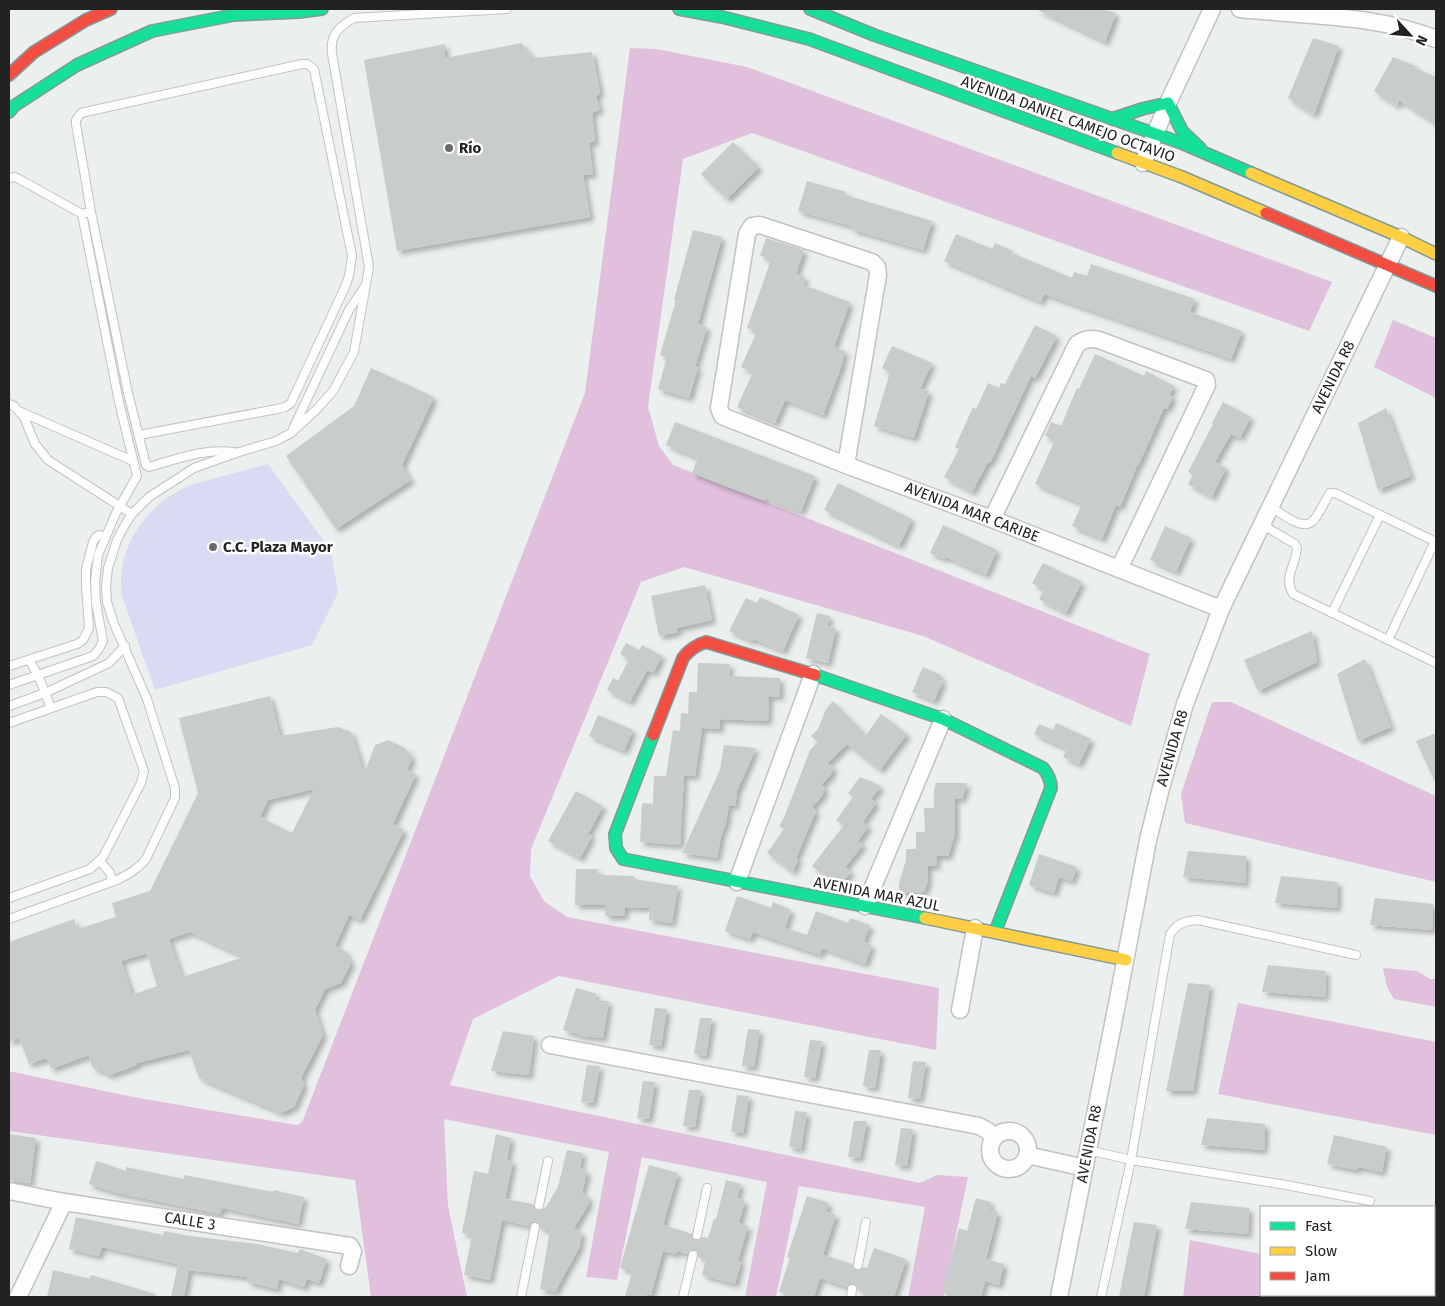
<svg xmlns="http://www.w3.org/2000/svg" width="1445" height="1306" font-family="'Fira Sans',sans-serif">
	<defs>
		<filter id="shadow"><feDropShadow dx="4" dy="4" stdDeviation="2.5" flood-color="#0004"/></filter>
	</defs>
	<rect width="100%" height="100%" fill="#ebefed"/>
	<path fill="#d9dbf3" d="M268,464L331,551L338,593L312,645L155,690L122,596C115,550 145,506 186,487C194,483 204,482 212,479C231,474 250,469 268,464Z"/>
	<g fill="#e0c0dd">
		<polygon points="630,48 656,49 747,67 1332,282 1309,331 752,133 683,159 648,407 659,446 673,465 1150,654 1131,726 923,636 684,567 641,582 531,849 530,876 544,901 567,917 939,988 936,1050 559,976 473,1019 450,1085 920,1183 937,1175 968,1177 943,1297 908,1297 925,1207 799,1186 776,1297 745,1297 767,1182 642,1157 617,1280 586,1277 609,1152 444,1119 448,1206 467,1297 371,1297 355,1180 9,1131 9,1071 134,1097 297,1125 302,1122 585,393"/>
		<polygon points="1393,320 1436,338 1436,398 1374,367"/>
		<polygon points="1212,702 1231,702 1436,796 1436,882 1185,823 1181,794"/>
		<polygon points="1383,968 1417,971 1430,979 1436,979 1436,1007 1394,999 1387,987"/>
		<polygon points="1238,1003 1436,1042 1436,1135 1218,1094"/>
		<polygon points="1436,1226 1436,1297 1183,1297 1190,1240 1261,1254 1261,1295 1434,1295 1434,1238"/>
	</g>
	<polygon fill="#ebefed" points="486,640 488,641 302,1122 297,1125 134,1097 9,1071 9,1068 135,1095 297,1122 300,1121"/>
	<g fill="#c8ccca" fill-rule="evenodd" filter="url(#shadow)">
		<polygon points="1036,9 1102,9 1116,13 1105,42"/>
		<polygon points="1313,38 1339,46 1314,115 1288,98"/>
		<polygon points="521,43 534,58 592,52 600,92 596,97 600,109 592,113 595,141 589,143 593,174 583,175 590,217 397,251 364,60 445,44 445,58"/>
		<polygon points="1393,57 1416,66 1415,68 1436,77 1436,124 1399,100 1397,106 1374,91"/>
		<polygon points="733,142 759,167 727,199 701,174"/>
		<polygon points="807,181 846,192 845,195 932,221 923,250 851,229 852,226 798,211"/>
		<polygon points="693,230 722,237 698,324 707,327 695,367 698,367 689,398 658,389 667,357 660,355 676,300 674,300"/>
		<polygon points="956,234 992,249 995,243 1013,251 1012,253 1072,278 1074,272 1087,276 1091,264 1195,299 1190,312 1242,331 1231,359 1044,294 1041,302 944,261"/>
		<polygon points="766,238 804,250 796,274 805,277 803,285 850,302 834,347 845,351 842,362 843,362 823,415 785,400 775,423 737,407 753,372 741,367 757,331 747,328 771,260 760,255"/>
		<polygon points="1035,325 1057,336 1035,378 1031,376 990,463 988,462 972,492 944,477 959,449 955,447 973,407 976,409 988,383 999,388 1001,383 1005,384"/>
		<polygon points="892,346 932,363 920,389 929,391 914,438 874,426 890,372 882,368"/>
		<polygon points="1095,354 1144,376 1146,371 1174,386 1169,395 1173,397 1167,409 1164,408 1138,466 1137,466 1120,507 1116,505 1102,539 1072,526 1082,504 1035,484 1055,440 1045,436 1051,422 1061,426 1077,388 1079,389"/>
		<polygon points="371,368 434,397 402,465 411,480 336,529 286,456 354,406"/>
		<polygon points="1223,402 1251,417 1240,438 1231,434 1215,462 1226,468 1212,497 1188,484 1193,475 1188,472 1213,424 1212,423"/>
		<polygon points="1386,408 1411,476 1378,490 1358,423"/>
		<polygon points="675,422 815,476 801,512 765,498 764,500 727,487 692,473 698,458 666,445"/>
		<polygon points="838,483 912,519 899,546 824,510"/>
		<polygon points="943,525 997,550 986,575 946,557 945,559 930,553"/>
		<polygon points="1165,526 1191,538 1176,572 1150,560"/>
		<polygon points="1043,563 1082,582 1066,613 1039,599 1044,589 1032,583"/>
		<polygon points="705,585 712,620 677,628 678,632 659,636 651,596"/>
		<polygon points="760,597 799,615 783,651 753,639 752,641 729,631 746,598 757,603"/>
		<polygon points="817,613 830,616 827,626 836,628 828,663 806,658"/>
		<polygon points="1312,631 1317,662 1258,691 1244,660"/>
		<polygon points="626,643 639,650 642,645 662,656 653,673 647,670 630,702 607,690 613,678 618,681 629,659 620,654"/>
		<polygon points="1365,659 1391,727 1358,741 1337,674"/>
		<polygon points="698,663 730,664 729,676 780,678 780,697 769,696 768,721 720,719 720,729 702,728 695,776 684,775 680,845 640,842 642,803 653,804 654,776 666,776 673,730 680,731 681,713 688,714 689,692 697,692"/>
		<polygon points="923,667 941,675 939,680 943,681 934,701 912,692"/>
		<path d="M270,696L280,736L338,727L351,732L364,774L375,745L388,740L406,749L412,758L407,770L416,774L393,824L404,830L360,920L349,915L335,946L346,951L351,963L341,983L325,989L315,1010L323,1035L301,1078L304,1085L294,1107L281,1113L199,1078L189,1050L137,1063V1065L110,1075L92,1067L89,1055L51,1069L47,1058L29,1064L19,1038L9,1042V942L74,919L77,929L116,917L112,903L150,891L198,793L179,718ZM314,789L292,833L260,817L268,800ZM190,932L244,957L182,977L169,939ZM147,953L157,986L132,995L121,961Z"/>
		<polygon points="833,701 866,735 881,714 907,734 880,770 847,744 827,764 834,767 830,776 821,785 825,788 822,796 812,807 816,811 796,858 798,860 793,872 767,853 784,829 779,826 784,818 810,750 818,742 811,736 818,729 826,709"/>
		<polygon points="598,715 633,730 624,751 589,736"/>
		<polygon points="1056,723 1091,739 1079,764 1063,757 1067,749 1034,734 1039,724 1053,730"/>
		<polygon points="1436,733 1436,784 1416,741"/>
		<polygon points="724,745 756,748 737,791 735,806 729,805 726,823 721,836 717,858 682,853 720,770"/>
		<polygon points="860,777 881,786 871,799 876,803 863,822 869,826 858,841 863,845 845,867 851,872 839,887 812,866 844,825 836,820 853,797 848,793"/>
		<polygon points="936,783 967,783 962,799 955,798 955,834 948,856 936,856 937,866 928,866 928,881 924,892 899,893 899,883 906,860 906,849 916,849 916,832 925,832 924,808 934,808 934,790"/>
		<polygon points="576,791 603,806 588,834 592,836 580,858 548,841"/>
		<polygon points="1188,851 1246,856 1245,883 1183,877"/>
		<polygon points="1039,854 1077,867 1072,881 1059,877 1054,893 1029,885"/>
		<polygon points="576,869 598,869 597,875 634,876 634,879 678,886 672,923 649,920 650,908 625,907 624,916 605,916 605,905 575,905"/>
		<polygon points="1281,876 1338,882 1337,908 1275,903"/>
		<polygon points="737,896 771,908 773,902 791,910 785,928 807,935 816,911 848,923 850,918 870,925 864,942 872,945 865,964 822,948 820,955 753,932 750,939 725,931"/>
		<polygon points="1375,898 1433,904 1432,930 1370,925"/>
		<polygon points="1268,965 1326,971 1325,997 1262,992"/>
		<polygon points="1188,983 1210,985 1193,1091 1166,1091"/>
		<polygon points="576,988 597,994 595,1000 609,1001 603,1038 583,1036 563,1030"/>
		<polygon points="655,1008 667,1009 661,1046 649,1045"/>
		<polygon points="700,1018 712,1018 706,1056 694,1054"/>
		<polygon points="748,1029 760,1030 754,1067 742,1066"/>
		<polygon points="503,1031 534,1036 529,1075 491,1071"/>
		<polygon points="810,1040 822,1041 815,1078 804,1077"/>
		<polygon points="869,1050 881,1050 875,1088 863,1086"/>
		<polygon points="913,1061 926,1062 920,1099 908,1098"/>
		<polygon points="587,1065 600,1066 593,1103 581,1102"/>
		<polygon points="643,1081 655,1082 649,1119 637,1118"/>
		<polygon points="689,1090 701,1090 695,1127 683,1126"/>
		<polygon points="737,1095 749,1096 743,1133 731,1132"/>
		<polygon points="795,1111 807,1112 801,1149 789,1147"/>
		<polygon points="1207,1118 1265,1124 1264,1150 1201,1145"/>
		<polygon points="854,1121 867,1121 860,1158 848,1157"/>
		<polygon points="901,1128 913,1129 907,1166 895,1165"/>
		<polygon points="9,1134 36,1138 30,1183 9,1180"/>
		<polygon points="496,1134 511,1138 507,1160 513,1161 505,1199 533,1204 535,1209 538,1211 546,1207 558,1187 567,1150 583,1153 580,1168 587,1172 582,1193 589,1197 588,1205 574,1228 582,1233 579,1248 558,1286 556,1292 540,1289 550,1230 540,1228 539,1223 536,1221 531,1223 529,1226 502,1220 490,1280 464,1275 472,1235 462,1233 474,1171 488,1174"/>
		<polygon points="1334,1135 1387,1147 1382,1172 1358,1167 1357,1170 1327,1164"/>
		<polygon points="96,1161 126,1171 126,1167 184,1179 184,1175 273,1192 273,1190 304,1197 298,1224 222,1208 220,1214 113,1192 89,1184"/>
		<polygon points="649,1165 678,1173 663,1225 692,1234 692,1237 695,1240 699,1240 702,1237 708,1238 714,1219 716,1219 726,1180 741,1184 737,1198 745,1201 739,1223 748,1226 738,1261 741,1262 735,1284 702,1275 706,1259 698,1257 698,1253 695,1250 691,1250 687,1254 677,1251 676,1254 663,1251 651,1295 647,1294 646,1297 625,1297 632,1271 620,1268"/>
		<polygon points="807,1196 829,1203 826,1212 836,1215 823,1255 852,1264 854,1269 857,1271 863,1267 867,1268 874,1248 906,1259 894,1297 867,1297 868,1294 858,1290 857,1286 853,1284 849,1284 847,1287 820,1278 814,1297 795,1297 779,1292 790,1258 787,1257"/>
		<polygon points="976,1198 991,1202 990,1210 998,1212 986,1259 1004,1264 999,1285 985,1281 981,1297 959,1297 942,1293 959,1228 967,1231"/>
		<polygon points="1191,1202 1249,1208 1248,1234 1185,1229"/>
		<polygon points="76,1217 163,1235 164,1231 190,1236 257,1244 298,1253 300,1249 327,1259 319,1283 307,1279 304,1287 279,1279 277,1289 247,1282 248,1277 189,1270 184,1297 171,1297 178,1264 102,1247 99,1256 69,1249"/>
		<polygon points="1134,1222 1157,1225 1144,1297 1119,1297"/>
		<polygon points="53,1270 90,1279 91,1275 155,1294 155,1297 47,1297"/>
	</g>
	<g fill="none" stroke-linecap="round" stroke-linejoin="round">
		<g stroke="#c1c3c2" stroke-width="10">
			<g id="lane">
				<polyline points="9,178 15,177 19,179 82,214"/>
				<polyline points="91,212 76,124 76,120 81,113 302,64 307,64 314,69 352,256 349,276 345,287 291,403 285,407 277,409 139,435"/>
				<polyline points="9,404 14,406 24,417 35,444 48,460 132,514"/>
				<polyline points="21,412 133,461"/>
				<polyline points="293,429 349,310 364,288"/>
				<path d="M1270,506C1280,512 1302,532 1313,521C1320,513 1324,502 1330,493H1335L1436,542"/>
				<path d="M1261,524L1295,544L1297,548C1296,565 1283,577 1293,594L1436,663"/>
				<polyline points="1332,613 1380,515"/>
				<polyline points="1388,640 1435,541"/>
				<polyline points="29,660 38,675 51,708"/>
				<polyline points="9,666 77,644 83,640 89,628 86,586 86,569 93,542 96,537 99,535 106,537"/>
				<path d="M9,685L93,656L99,649L103,641L96,603L95,582L98,555L116,513L137,476L119,402L82,214L91,212L128,393L146,465L149,467C177,459 205,448 234,452"/>
				<polyline points="9,706 45,693 109,663 125,646"/>
				<polyline points="9,723 97,692 106,692 118,698 144,771 141,783 103,857 90,869 9,898"/>
				<polyline points="100,861 110,873 112,882"/>
				<path d="M9,919L117,880C129,874 138,869 146,859L175,798V788L147,699L114,624L107,602L106,586L108,568L117,540L126,523L132,514L149,497L194,468L236,453L276,441L291,433L317,409L333,391L354,352L369,267L332,54C330,35 338,27 354,18L507,9"/>
				<polyline points="1088,1150 1131,1160 1286,1185 1370,1201"/>
				<polyline points="539,1205 548,1161"/>
				<polyline points="697,1235 707,1188"/>
				<polyline points="858,1265 866,1222"/>
				<polyline points="521,1297 535,1227"/>
				<polyline points="683,1297 693,1255"/>
				<polyline points="851,1297 852,1289"/>
				<path d="M1101,1297L1131,1160L1170,934C1178,923 1185,921 1198,920L1356,955"/>
			</g>
		</g>
		<g stroke="#c1c3c2" stroke-width="19">
			<g id="street">
				<path d="M1240,9C1305,16 1375,14 1436,39"/>
				<polyline points="1143,163 1168,103 1212,9"/>
				<polyline points="846,465 878,275 877,267 872,262 760,225 752,226 747,234 719,408 722,416 846,465 992,519 1221,609"/>
				<path d="M992,519L1077,344C1085,339 1090,338 1099,340L1206,380L1207,385L1119,569"/>
				<polyline points="737,882 813,674"/>
				<polyline points="865,906 943,719"/>
				<polyline points="960,1010 975,928"/>
				<polyline points="550,1045 979,1126 988,1131 993,1138"/>
				<circle cx="1009" cy="1150" r="19"/>
				<polyline points="1027,1155 1085,1168"/>
				<polyline points="9,1191 64,1202 350,1246 353,1251 349,1266"/>
				<polyline points="18,1297 64,1202"/>
				<polyline points="1059,1297 1117,1004 1148,840 1161,788 1185,704 1221,609 1401,237"/>
			</g>
		</g>
		<g stroke="#829999" stroke-width="14">
			<g id="fast">
				<polyline points="679,9 722,17 809,39 1117,153"/>
				<polyline points="810,9 874,35 1184,144 1251,173"/>
				<polyline points="9,112 14,106 77,65 152,31 234,15 299,12 322,9"/>
				<polyline points="1112,119 1142,109 1168,103 1182,131 1200,148"/>
				<path d="M815,675L943,719L1043,768C1048,774 1051,780 1051,788L995,932"/>
				<polyline points="653,735 615,834 616,848 623,859 925,918"/>
			</g>
		</g>
		<g stroke="#829999" stroke-width="14">
			<g id="slow">
				<polyline points="1117,153 1182,177 1266,213"/>
				<polyline points="1251,173 1401,237 1436,254"/>
				<polyline points="925,918 1126,960"/>
			</g>
		</g>
		<g stroke="#829999" stroke-width="14">
			<g id="jam">
				<polyline points="9,75 34,52 86,20 111,9"/>
				<polyline points="1266,213 1436,286"/>
				<path d="M653,735L683,658C689,650 696,645 706,642L815,675"/>
			</g>
		</g>
		<use href="#lane" stroke="#fcfdfc" stroke-width="8"/>
		<use href="#street" stroke="#fcfdfc" stroke-width="16"/>
		<use href="#fast" stroke="#16e098" stroke-width="11"/>
		<use href="#slow" stroke="#ffcf43" stroke-width="11"/>
		<use href="#jam" stroke="#f24e42" stroke-width="11"/>
	</g>
	<g fill="#686a69" stroke="#fff" stroke-width="2">
		<circle cx="449" cy="148" r="5"/>
		<circle cx="213" cy="547" r="5"/>
	</g>
	<g text-anchor="middle" stroke-width="5" stroke-linejoin="round" paint-order="stroke">
		<g font-size="15" fill="#222" stroke="#fff">
			<text transform="translate(1068 119) rotate(20)" y="5">AVENIDA DANIEL CAMEJO OCTAVIO</text>
			<text transform="translate(1333 377) rotate(-64)" y="5">AVENIDA R8</text>
			<text transform="translate(972 512) rotate(21)" y="5">AVENIDA MAR CARIBE</text>
			<text transform="translate(1172 748) rotate(-74)" y="5">AVENIDA R8</text>
			<text transform="translate(877 894) rotate(11)" y="5">AVENIDA MAR AZUL</text>
			<text transform="translate(1089 1144) rotate(-79)" y="5">AVENIDA R8</text>
			<text transform="translate(190 1221) rotate(9)" y="5">CALLE 3</text>
		</g>
		<g font-size="15" font-weight="bold" fill="#222" stroke="#fff" text-anchor="start">
			<text x="459" y="153">Río</text>
			<text x="223" y="552">C.C. Plaza Mayor</text>
		</g>
	</g>
	<rect width="1445" height="1306" fill="none" stroke="#222222" stroke-width="20"/>
	<rect x="1260" y="1206" width="175" height="90" fill="#ffffff" stroke="#a7a7a7"/>
	<rect x="1270" y="1222" width="25" height="8" fill="#16e098" stroke="#a7a7a7"/>
	<text x="1305" y="1231" font-size="15" fill="#222222">Fast</text>
	<rect x="1270" y="1247" width="25" height="8" fill="#ffcf43" stroke="#a7a7a7"/>
	<text x="1305" y="1256" font-size="15" fill="#222222">Slow</text>
	<rect x="1270" y="1272" width="25" height="8" fill="#f24e42" stroke="#a7a7a7"/>
	<text x="1305" y="1281" font-size="15" fill="#222222">Jam</text>
	<g transform="translate(1410 35) rotate(116)" stroke="#ffffff" stroke-width="4" paint-order="stroke">
	<path d="M0-4L9 19L0 12L-9 19Z" fill="#222222"/>
	<text y="-8" font-size="14" font-weight="bold" text-anchor="middle" fill="#222222">N</text>
	</g>
</svg>
